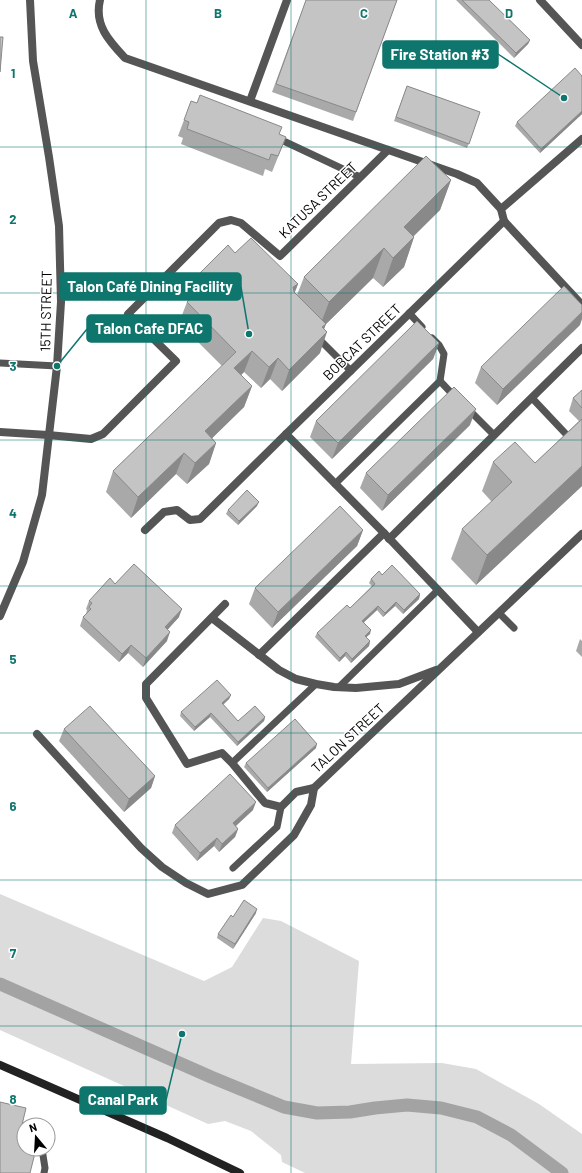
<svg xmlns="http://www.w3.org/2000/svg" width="582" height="1173" font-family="Barlow,sans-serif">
	<rect width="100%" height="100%" fill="#fff"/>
	<polygon fill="#dcdcdc" points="0,894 204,981 232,967 263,918 281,921 359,961 351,1064 442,1063 476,1069 539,1104 582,1134 582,1173 305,1173 282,1162 281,1155 251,1131 225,1121 208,1124 0,1030"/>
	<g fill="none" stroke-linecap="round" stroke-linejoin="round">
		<polyline stroke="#a3a3a3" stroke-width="13" points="0,984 211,1077 284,1107 317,1113 350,1112 375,1108 407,1105 441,1108 477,1117 511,1135 562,1173"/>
		<g stroke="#555" stroke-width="7">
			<polyline points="275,137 360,177"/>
			<polyline points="409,313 422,327"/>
			<polyline points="317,337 351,371"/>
			<polyline points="432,338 439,345 444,354 440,381"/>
			<polyline points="0,363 57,366"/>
			<polyline points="532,398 582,451"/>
			<polyline points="468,409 494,435"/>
			<polyline points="335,484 440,381 456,398"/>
			<polyline points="499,613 514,628"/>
			<polyline points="339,687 438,590"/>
			<polyline points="232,763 316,684"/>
			<polyline points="233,868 277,827 281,807"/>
			<polyline points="0,1120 24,1126"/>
			<polyline points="42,1149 45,1168 44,1173"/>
		</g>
		<g stroke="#555" stroke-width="8">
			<path d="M100,0C94,25 109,41 125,58L457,174L477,183L501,209"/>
			<polyline points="250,101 287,0"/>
			<polyline points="504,221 582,305"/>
			<polyline points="286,434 384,533 478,632"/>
			<polyline points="48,435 91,439 103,434 176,361 128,314 219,223 231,220 241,223 280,256 388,150"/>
			<polyline points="145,530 164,512 177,510 190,520 200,519 286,434 504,221 501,209 582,139"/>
			<polyline points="389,539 582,348"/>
			<polyline points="225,604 146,684 146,698 187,764 222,753 232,763 265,803 281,807 296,792 314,788"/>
			<polyline points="212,618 279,670 296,679 316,684 334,687 356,688 399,684 436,670"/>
			<polyline points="259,655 384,533"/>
			<polyline points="37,734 141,848 162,867 186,883 208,894 242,885 294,835 311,805 314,788 582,534"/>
		</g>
		<g stroke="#555" stroke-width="8">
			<polyline points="540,0 582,45"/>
			<polyline points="0,432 48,435"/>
			<polyline points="0,616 23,562 42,495 57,366 61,302 59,226 49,157 33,61 30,0"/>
		</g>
		<polyline stroke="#222" stroke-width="8" points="0,1065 167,1138 240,1173"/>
	</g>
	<g fill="#a9a9a9">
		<polygon points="306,0 397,0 353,121 272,92"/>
		<polygon points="456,0 489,0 530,40 528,44 514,58"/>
		<polygon points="582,76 582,114 540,153 515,126 517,122"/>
		<polygon points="407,86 480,112 467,148 394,121"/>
		<polygon points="184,120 279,134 286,137 272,172 265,169 263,176 181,144 183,138 178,136"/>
		<polygon points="451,180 440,210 414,236 414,237 404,267 383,287 373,278 326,324 324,329 320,353 282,391 270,379 261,388 244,372 241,375 252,386 244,407 212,438 216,443 209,464 187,484 176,474 131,518 106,492 113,471 222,366 179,323 187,302 189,301 187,299 195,278 235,253 298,284 294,293 297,295 304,277"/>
		<polygon points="580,325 497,405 475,383 481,367"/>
		<polygon points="439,343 433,359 332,459 310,437 316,421"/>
		<polygon points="582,390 582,486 476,585 451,559 462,529 492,502 482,491 493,462 535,463 579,421 569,411 573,398"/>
		<polygon points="470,425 382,511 360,488 366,473"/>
		<polygon points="257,506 238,525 226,514 228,510"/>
		<polygon points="363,530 357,546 272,628 249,604 255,588"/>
		<polygon points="382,575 420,594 419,599 403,614 395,606 383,617 377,610 364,622 370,634 366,637 370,641 369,646 351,663 345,656 339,662 315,637 317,633 350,608 372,586 369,583 371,579"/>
		<polygon points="115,584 179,617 167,630 167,641 143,667 128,653 119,662 80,626 83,617 86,614 87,610 86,609 89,601"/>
		<polygon points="580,639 582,641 582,657 576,651"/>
		<polygon points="231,695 229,699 223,705 238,721 265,717 264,721 237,746 210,717 194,731 180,716 181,712"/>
		<polygon points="64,729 155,776 151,788 124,812 59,741"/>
		<polygon points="316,748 267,792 244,767 246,763"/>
		<polygon points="253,810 236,826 238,829 235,837 219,852 214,846 197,861 172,833 175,825"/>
		<polygon points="256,913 233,949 217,938 218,934 233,917"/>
	</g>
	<g fill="#898989">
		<polygon points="530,40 528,44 514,58 516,53"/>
		<polygon points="582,111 582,114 540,153 541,149"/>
		<polygon points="451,180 440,210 393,256 404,227"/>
		<polygon points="414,237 404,267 383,287 393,258"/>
		<polygon points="384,248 373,278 326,324 320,339 327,332 320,353 282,391 289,370 318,331 329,302"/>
		<polygon points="298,284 290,305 293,287"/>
		<polygon points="582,312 582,319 580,325 497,405 503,389"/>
		<polygon points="439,343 433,359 332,459 338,443"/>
		<polygon points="252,351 244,372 227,389 234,368"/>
		<polygon points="278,358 270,379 261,388 269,367"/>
		<polygon points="252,386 244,407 198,452 205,431"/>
		<polygon points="476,409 470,425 382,511 388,495"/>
		<polygon points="216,443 209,464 187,484 195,463"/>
		<polygon points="184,453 176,474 131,518 138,497"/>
		<polygon points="582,466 582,486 476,585 487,555"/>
		<polygon points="259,502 257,506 238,525 239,521"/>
		<polygon points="363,530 357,546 272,628 278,612"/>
		<polygon points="420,594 419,599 403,614 404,610"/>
		<polygon points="396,602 395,606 383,617 385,613"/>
		<polygon points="378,606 377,610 361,625 362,621"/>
		<polygon points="182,609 179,617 162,636 165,627"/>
		<polygon points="371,630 370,634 363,640 365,636"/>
		<polygon points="170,632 167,641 143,667 146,658"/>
		<polygon points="370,641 369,646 351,663 352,659"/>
		<polygon points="131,645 128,653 119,662 122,654"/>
		<polygon points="346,652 345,656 339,662 340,658"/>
		<polygon points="231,695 229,699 220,707 222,703"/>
		<polygon points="211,713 210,717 194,731 195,727"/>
		<polygon points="265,717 264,721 237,746 238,742"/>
		<polygon points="317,744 316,748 267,792 268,788"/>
		<polygon points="155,776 151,788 124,812 129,799"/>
		<polygon points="256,802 253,810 230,831 233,823"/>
		<polygon points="238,829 235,837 219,852 222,844"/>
		<polygon points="217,838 214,846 197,861 200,853"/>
		<polygon points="257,909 256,913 233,949 235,944"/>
	</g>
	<g fill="#c4c4c4" stroke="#898989">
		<polygon points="306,0 397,0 356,112 276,84"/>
		<polygon points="462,0 489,0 530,40 516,53"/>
		<polygon points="0,37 3,37 0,72"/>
		<polygon points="575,68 582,76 582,111 541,149 517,122"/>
		<polygon points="407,86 480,112 469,144 396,117"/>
		<polygon points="200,95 282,127 279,134 286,137 278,156 271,154 269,160 187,129 189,122 184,120 191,101 197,103"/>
		<polygon points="426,156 451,180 404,227 414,237 393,258 384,248 329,302 304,277"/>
		<polygon points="251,238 298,284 293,287 294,292 326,324 322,327 327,332 289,370 278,358 269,367 252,351 234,368 252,386 205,431 216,443 195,463 184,453 138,497 113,471 236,352 187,302 203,286 195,278 228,245 235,253"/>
		<polygon points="564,286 582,305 582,312 503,389 481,367"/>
		<polygon points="417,321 439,343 338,443 316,421"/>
		<polygon points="454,387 476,409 388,495 366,473"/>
		<polygon points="582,390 582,408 573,398"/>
		<polygon points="582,419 582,466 487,555 462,529 512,482 493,462 515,442 535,463"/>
		<polygon points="247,490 259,502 239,521 228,510"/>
		<polygon points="340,506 363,530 278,612 255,588"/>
		<polygon points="134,564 182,609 165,627 170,632 146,658 131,645 122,654 83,617 91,609 89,607 92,603 89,601 110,578 115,584"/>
		<polygon points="392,565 420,594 404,610 396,602 385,613 378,606 362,621 371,630 365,636 370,641 352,659 346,652 340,658 317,633 347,605 350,608 375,584 371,579 379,571 382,575"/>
		<polygon points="217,680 231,695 222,703 238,721 255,706 265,717 238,742 211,713 195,727 181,712"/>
		<polygon points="90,706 155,776 129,799 64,729"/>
		<polygon points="295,719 317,744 268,788 246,763"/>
		<polygon points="230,774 256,802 233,823 238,829 222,844 217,838 200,853 175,825"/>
		<polygon points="244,900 257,909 235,944 218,934 231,915 233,917"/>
		<polygon points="0,1102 26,1108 21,1129 24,1130 24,1149 36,1149 30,1173 0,1173"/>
	</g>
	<path fill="none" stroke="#0f766e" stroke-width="1" stroke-opacity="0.55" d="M146,0V1173M291,0V1173M436,0V1173M0,147H582M0,293H582M0,440H582M0,586H582M0,733H582M0,880H582M0,1026H582"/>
	<g text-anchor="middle" stroke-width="3" stroke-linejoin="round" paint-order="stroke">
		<g font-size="14" fill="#000" stroke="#fff">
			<text transform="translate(318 200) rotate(-44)" y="5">KATUSA STREET</text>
			<text transform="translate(46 311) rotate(-89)" y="5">15TH STREET</text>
			<text transform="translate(362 342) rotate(-44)" y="5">BOBCAT STREET</text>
			<text transform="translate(348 738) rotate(-43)" y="5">TALON STREET</text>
		</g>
	</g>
	<g font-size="13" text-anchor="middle" font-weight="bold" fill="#0f766e" stroke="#fff" stroke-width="3" stroke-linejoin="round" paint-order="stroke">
		<text x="73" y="18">A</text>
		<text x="218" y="18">B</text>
		<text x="364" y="18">C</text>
		<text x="509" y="18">D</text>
		<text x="13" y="78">1</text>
		<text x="13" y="224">2</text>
		<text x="13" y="371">3</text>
		<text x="13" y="518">4</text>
		<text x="13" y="664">5</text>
		<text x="13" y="811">6</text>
		<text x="13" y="958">7</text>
		<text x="13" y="1104">8</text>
	</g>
	<path fill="none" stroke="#0f766e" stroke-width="1.5" d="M564 98L498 54M249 334L241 287M57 366L87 329M182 1034L166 1100"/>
	<g fill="#0f766e" stroke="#fff" stroke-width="1.5">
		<circle cx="564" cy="98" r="4"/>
		<circle cx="249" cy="334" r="4"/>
		<circle cx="57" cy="366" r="4"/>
		<circle cx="182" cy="1034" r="4"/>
	</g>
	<g fill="#0f766e" stroke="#0f766e" stroke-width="1.5">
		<rect x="383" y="41" width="115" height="27" rx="4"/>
		<rect x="60" y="273" width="181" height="27" rx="4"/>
		<rect x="87" y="315" width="124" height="27" rx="4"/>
		<rect x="80" y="1087" width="86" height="27" rx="4"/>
	</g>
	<g font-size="15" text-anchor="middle" font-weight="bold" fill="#fff">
		<text x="440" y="60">Fire Station #3</text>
		<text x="150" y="292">Talon Café Dining Facility</text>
		<text x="149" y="334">Talon Cafe DFAC</text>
		<text x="123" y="1105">Canal Park</text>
	</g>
	<g transform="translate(36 1137) rotate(342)"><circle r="19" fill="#ffffff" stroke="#999999"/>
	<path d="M0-3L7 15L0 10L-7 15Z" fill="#000000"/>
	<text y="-6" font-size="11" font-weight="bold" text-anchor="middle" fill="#000000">N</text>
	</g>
</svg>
